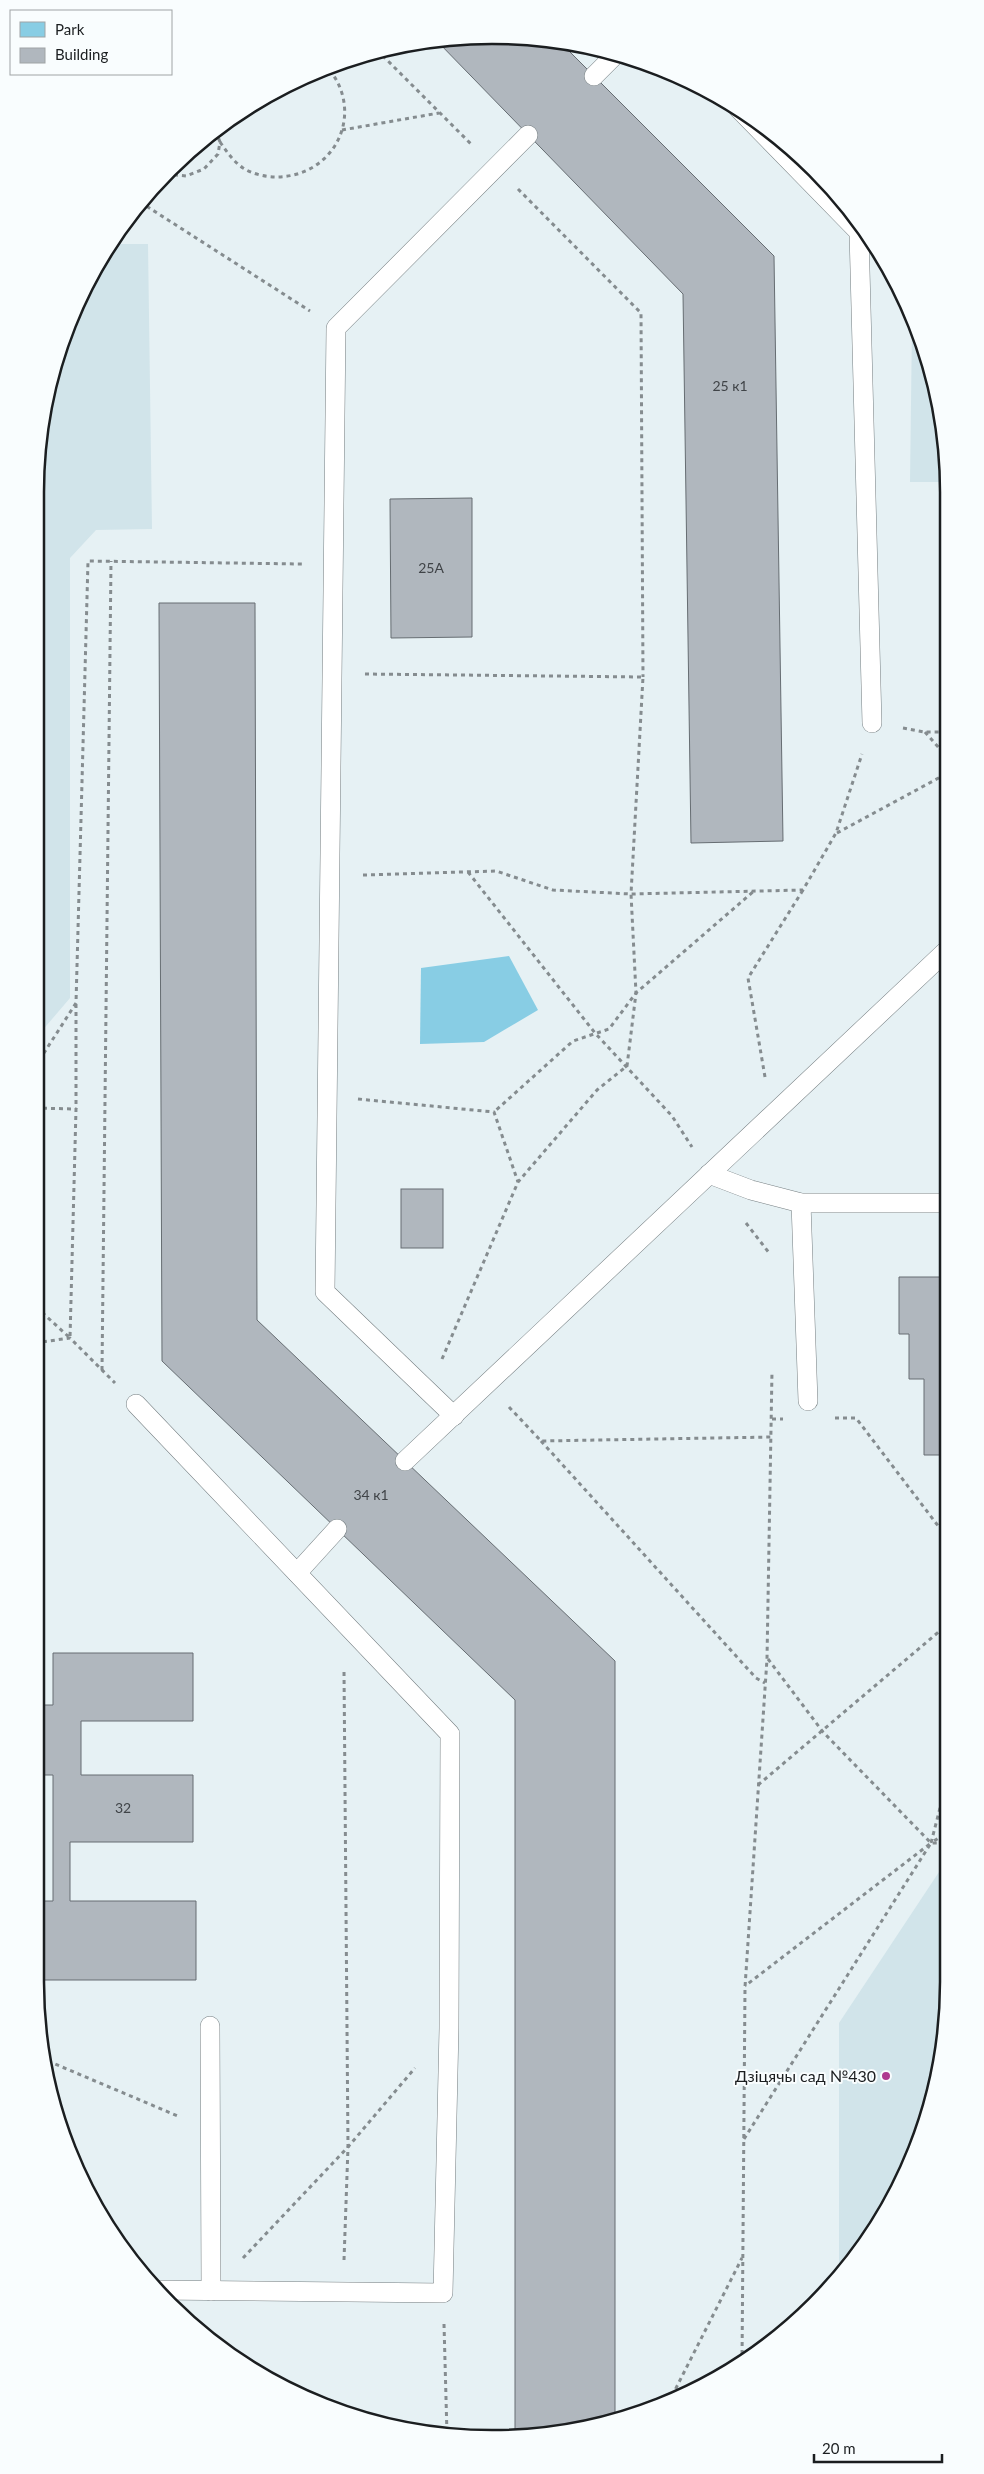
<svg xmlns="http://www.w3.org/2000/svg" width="984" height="2474" font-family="Lato,sans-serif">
	<rect width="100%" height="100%" fill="#e6f1f4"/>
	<g fill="#d1e4ea">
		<polygon points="110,244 148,244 152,529 96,530 70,558 70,998 35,1039 35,492 59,345 96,264"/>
		<polygon points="912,324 945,432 945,482 910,482"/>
		<polygon points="941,1869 949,1869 949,1982 925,2129 854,2260 839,2277 839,2023"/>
	</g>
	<polygon fill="#88cde4" points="509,956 538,1010 484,1042 420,1044 421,968"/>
	<g fill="#b0b7be" stroke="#666d72">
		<polygon points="462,36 558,40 774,256 783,841 691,843 683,294 436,40"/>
		<polygon points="472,498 472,637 391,638 390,499"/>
		<polygon points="159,603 255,603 257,1320 615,1661 615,2417 581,2430 515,2432 515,1700 162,1361"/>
		<rect x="401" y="1189" width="42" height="59"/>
		<polygon points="899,1277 947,1277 948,1455 924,1455 924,1379 909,1379 909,1334 899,1334"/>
		<polygon points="53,1653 193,1653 193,1721 81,1721 81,1775 193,1775 193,1842 70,1842 70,1901 196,1901 196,1980 35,1980 35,1901 53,1901 53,1775 35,1775 35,1705 53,1705"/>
	</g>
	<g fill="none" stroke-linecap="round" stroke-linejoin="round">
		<g stroke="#757e81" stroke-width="20">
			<g id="lane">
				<polyline points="594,76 616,54"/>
				<polyline points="738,108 859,232 872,723"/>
				<polyline points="709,1174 751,1190 801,1203 947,1203"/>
				<polyline points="801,1203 808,1401"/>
				<polyline points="136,1404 450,1734 449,2028 443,2293 157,2290"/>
				<path d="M454,1416L325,1292C328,971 335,650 336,328L528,135"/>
				<polyline points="405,1461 946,951"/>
				<polyline points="297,1573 337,1529"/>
				<polyline points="210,2026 211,2291"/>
			</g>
		</g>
		<g stroke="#858c8f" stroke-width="3" stroke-dasharray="4 4" stroke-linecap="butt">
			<polyline points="377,50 472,145"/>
			<polyline points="342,130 439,113"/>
			<path d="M220,142C227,152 233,161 243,168C252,174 266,177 276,177C335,177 366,113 328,68"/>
			<polyline points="166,174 186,176 204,169 218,154 220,142 215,129"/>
			<polyline points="518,189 641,313 643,677"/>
			<polyline points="140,202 310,311"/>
			<polyline points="365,674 643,677 631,894 803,890 836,833 862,754"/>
			<polyline points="903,728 924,732 946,732"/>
			<polyline points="925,732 946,756"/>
			<polyline points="837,833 946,774"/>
			<polyline points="468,872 595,1033 672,1116 692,1147"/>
			<polyline points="363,875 496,871 553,890 631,894 636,993 609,1029 573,1041 494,1112"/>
			<polyline points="76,1004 76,1109"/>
			<polyline points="35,1067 76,1003 88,561 302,564"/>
			<polyline points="765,1077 748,978 803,890"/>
			<polyline points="358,1099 494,1112 518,1182"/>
			<polyline points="35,1108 76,1109 70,1338 35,1306"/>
			<polyline points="746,1223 770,1254"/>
			<polyline points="35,1343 70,1338 115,1383"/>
			<polyline points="442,1359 518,1182 597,1090 627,1066 636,993 754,891"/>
			<polyline points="102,1370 111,561"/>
			<polyline points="509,1407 541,1441 772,1437"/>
			<polyline points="835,1418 856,1418 942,1531 948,1532"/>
			<polyline points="772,1419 783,1419"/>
			<polyline points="541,1441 756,1678 765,1683"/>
			<polyline points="768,1659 823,1732 931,1843 949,1843"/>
			<polyline points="948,1777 931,1843 949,1831"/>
			<polyline points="758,1785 948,1624"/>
			<polyline points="48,2061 180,2117"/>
			<polyline points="744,2139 931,1843 745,1986"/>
			<polyline points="243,2258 348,2147 415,2068"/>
			<polyline points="344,2260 348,2147 344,1671"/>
			<polyline points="444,2324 447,2435"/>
			<polyline points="742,2362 745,1987 767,1659 772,1371"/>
			<polyline points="672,2396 742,2258"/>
		</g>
		<use href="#lane" stroke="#fff" stroke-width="19"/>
	</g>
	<circle fill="#af3990" stroke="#f9fdfe" stroke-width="2" cx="886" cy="2076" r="5"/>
	<g text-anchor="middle" stroke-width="4" stroke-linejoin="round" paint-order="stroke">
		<g font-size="14" fill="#404448">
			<text x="730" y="391">25 к1</text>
			<text x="431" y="573">25А</text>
			<text x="371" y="1500">34 к1</text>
			<text x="123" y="1813">32</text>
		</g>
		<g font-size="16" fill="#1b1e20" stroke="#f9fdfe" text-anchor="end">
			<text x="876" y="2082">Дзіцячы сад №430</text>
		</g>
	</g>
	<path d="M0 0H984V2474H0ZM492 44H492A448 448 0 0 1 940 492V1982A448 448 0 0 1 492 2430H492A448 448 0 0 1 44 1982V492A448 448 0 0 1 492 44Z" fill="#f9fdfe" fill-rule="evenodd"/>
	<path fill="none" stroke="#1b1e20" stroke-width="2.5" d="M492 44H492A448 448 0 0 1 940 492V1982A448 448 0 0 1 492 2430H492A448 448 0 0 1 44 1982V492A448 448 0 0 1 492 44Z"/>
	<rect x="10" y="10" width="162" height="65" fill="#f9fdfe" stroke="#a0a4a5"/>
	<rect x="20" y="22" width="25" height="15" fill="#88cde4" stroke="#a0a4a5"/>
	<text x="55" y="35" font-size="15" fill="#1b1e20">Park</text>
	<rect x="20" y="48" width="25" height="15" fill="#b0b7be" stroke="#a0a4a5"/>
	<text x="55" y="60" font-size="15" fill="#1b1e20">Building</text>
	<path d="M814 2454v8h128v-8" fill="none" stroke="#1b1e20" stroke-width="2.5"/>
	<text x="822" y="2454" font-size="15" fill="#1b1e20" stroke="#f9fdfe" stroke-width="4" paint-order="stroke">20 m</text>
</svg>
